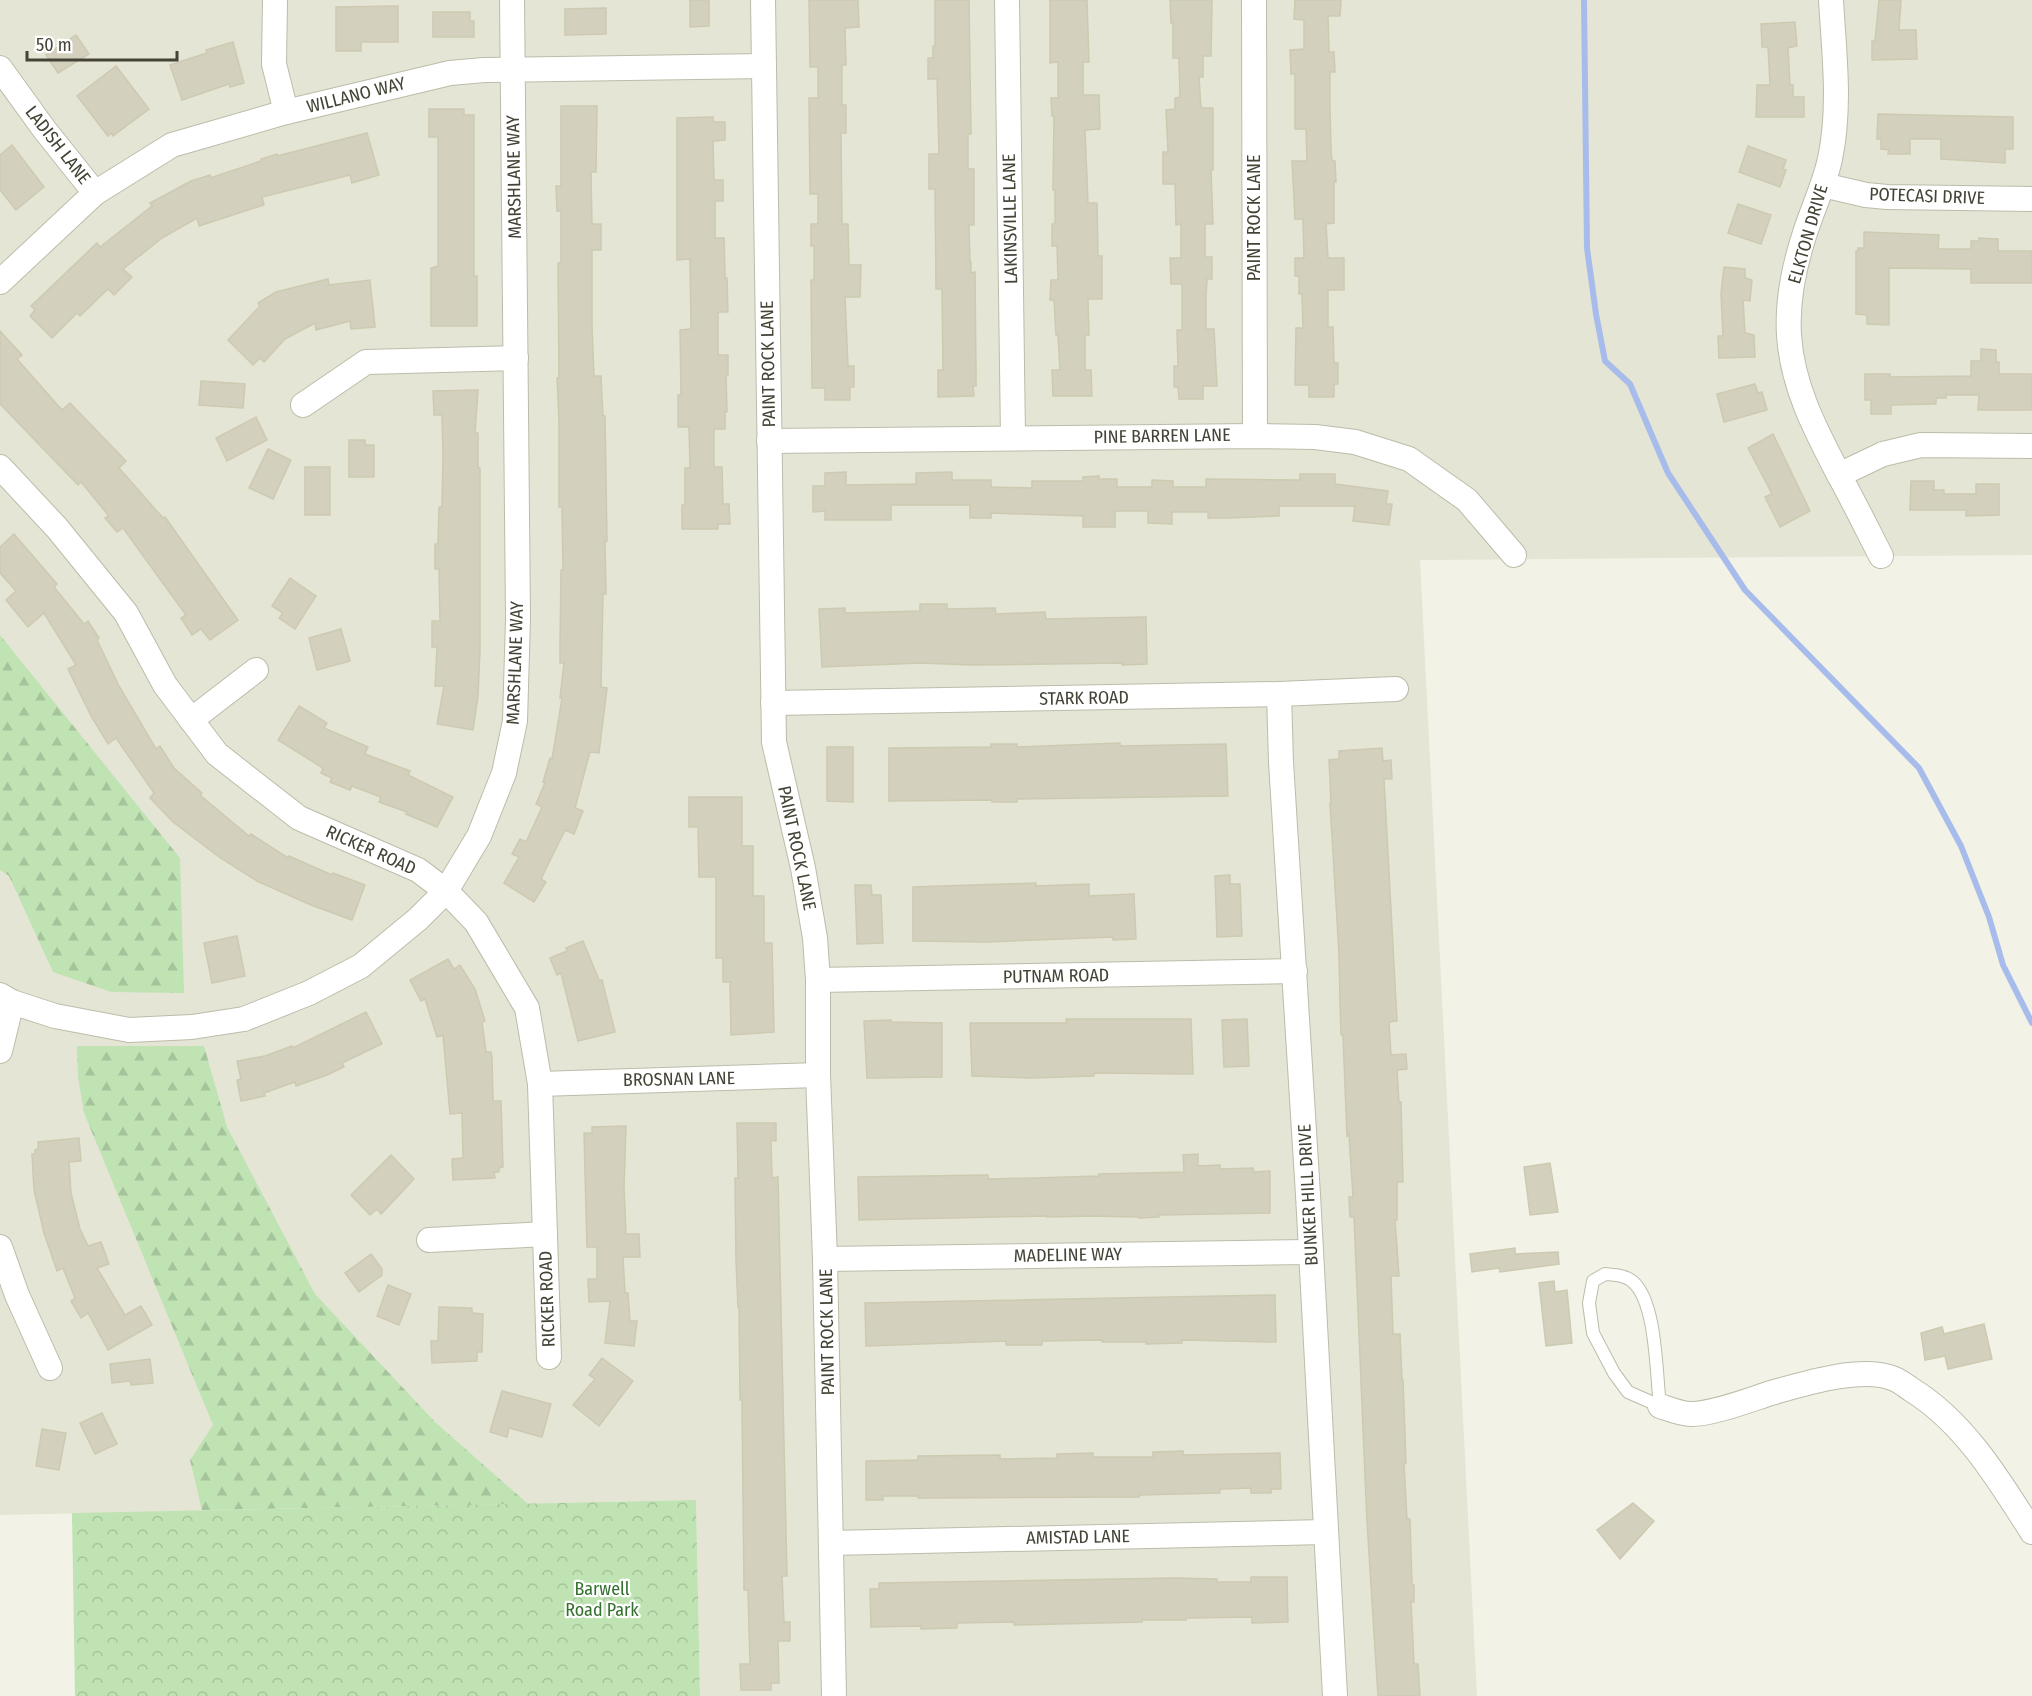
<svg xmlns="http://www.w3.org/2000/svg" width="2032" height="1696" font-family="'Fira Sans Condensed',sans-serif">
	<defs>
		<pattern id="forest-firs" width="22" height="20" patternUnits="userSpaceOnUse" patternTransform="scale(1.5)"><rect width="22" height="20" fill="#bfe3b3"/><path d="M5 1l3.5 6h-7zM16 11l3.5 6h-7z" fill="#a5c49b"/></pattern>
		<pattern id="park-crowns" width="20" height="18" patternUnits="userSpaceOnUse" patternTransform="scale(1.5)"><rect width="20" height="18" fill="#bfe3b3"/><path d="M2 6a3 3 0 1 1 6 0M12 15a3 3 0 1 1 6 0" fill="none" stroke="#a5c49b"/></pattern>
	</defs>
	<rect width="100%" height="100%" fill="#f2f2e7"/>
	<polygon fill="#e5e5d5" points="0,0 2032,0 2032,555 1420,560 1477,1696 700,1696 696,1500 0,1515"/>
	<g fill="url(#forest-firs)">
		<polygon points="0,635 180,858 184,993 111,992 53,972 9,876 0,870"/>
		<polygon points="77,1046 204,1046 227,1127 315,1294 435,1422 528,1504 202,1510 190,1460 213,1425 84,1113 78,1077"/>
	</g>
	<polygon fill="url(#park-crowns)" points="696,1500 700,1696 75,1696 72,1513"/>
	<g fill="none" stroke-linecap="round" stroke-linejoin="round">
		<polyline stroke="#a7bcea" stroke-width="6" points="1584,0 1587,248 1596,314 1605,361 1630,384 1668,473 1745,590 1919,768 1961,846 1989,917 2003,965 2032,1023"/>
	</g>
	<g fill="#d3d0bd" stroke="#cdcab1" stroke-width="1.5">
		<polygon points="690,0 709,0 709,26 690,27"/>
		<polygon points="809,0 858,0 859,27 845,28 846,65 842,65 842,105 846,105 846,133 841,133 842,224 848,224 849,265 861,265 860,297 845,297 848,366 854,366 854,387 850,387 850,400 825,400 825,388 812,388 811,280 814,280 814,246 811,246 811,224 818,224 818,194 810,194 809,98 818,98 818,67 810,67"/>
		<polygon points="935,0 969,0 971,134 968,134 968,169 974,169 974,225 969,225 970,262 971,262 971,273 975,272 976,369 976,386 973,386 974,396 938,397 938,370 943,370 942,289 936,289 935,189 929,189 929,154 939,154 937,79 928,79 928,58 933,58 933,46 935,46"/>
		<polygon points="1050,0 1087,0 1089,62 1083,62 1083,95 1099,95 1100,129 1085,130 1088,203 1097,203 1098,256 1102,256 1102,299 1088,299 1089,335 1085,335 1085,370 1091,370 1092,396 1053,396 1052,370 1060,370 1058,335 1056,335 1054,300 1050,300 1051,280 1058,280 1057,246 1052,246 1052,224 1055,224 1055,190 1053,190 1054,116 1052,116 1051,98 1058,98 1058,62 1050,63"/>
		<polygon points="1170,0 1212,0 1211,56 1203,56 1203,77 1199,77 1201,108 1213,108 1213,170 1211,170 1213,224 1205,224 1205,257 1212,257 1212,279 1207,279 1206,297 1206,329 1214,329 1217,386 1203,386 1203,399 1179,399 1178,387 1174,387 1174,366 1178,366 1177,330 1182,330 1182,284 1171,284 1170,258 1181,258 1181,224 1176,225 1175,184 1163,184 1163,152 1168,152 1166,110 1175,109 1175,98 1180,97 1179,58 1173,58 1173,22 1171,23"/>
		<polygon points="1295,0 1341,0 1340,16 1328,16 1329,52 1334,52 1335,72 1330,72 1330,107 1331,149 1332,161 1335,161 1336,182 1334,182 1334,223 1326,224 1328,258 1344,258 1344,290 1328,290 1328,327 1333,327 1334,363 1338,363 1338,384 1334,384 1334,397 1309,397 1309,385 1295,385 1296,328 1303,328 1302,294 1299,294 1299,276 1295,276 1295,258 1304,258 1303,219 1295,219 1292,161 1307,161 1306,129 1295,129 1295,74 1291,74 1290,50 1304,49 1304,20 1294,19"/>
		<polygon points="1879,0 1901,0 1899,30 1916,30 1917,59 1872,60 1872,41 1875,41"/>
		<polygon points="398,6 398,42 361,42 361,51 336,51 336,7"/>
		<polygon points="606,8 606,34 565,35 565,9"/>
		<polygon points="433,12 470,12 470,21 474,21 474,37 433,37"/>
		<polygon points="1795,22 1797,46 1788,48 1790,85 1793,85 1793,97 1804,97 1804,117 1756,117 1757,85 1770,85 1768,47 1762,47 1761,24"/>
		<polygon points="76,35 89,54 58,73 46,55"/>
		<polygon points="233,42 244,83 230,87 229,84 182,100 170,65 207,53 206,50"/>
		<polygon points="116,66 149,109 113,136 111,133 108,136 77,96"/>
		<polygon points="561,106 597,106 596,172 591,172 592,224 601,224 601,250 592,250 592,326 594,376 601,376 603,416 605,416 607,541 605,541 606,594 603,594 601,687 607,688 599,753 590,752 575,808 583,811 574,834 565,830 541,879 546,882 534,902 504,883 519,857 512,854 520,839 526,842 542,807 536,804 545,783 543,782 550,758 552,759 562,698 560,698 564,663 560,663 560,646 561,570 563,570 562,507 559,507 559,420 557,378 559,378 558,263 561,263 561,211 557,211 556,186 561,186"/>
		<polygon points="429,109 464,109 464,115 474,115 474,276 477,276 477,326 431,326 431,268 438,266 438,137 429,137"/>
		<polygon points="1878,114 2013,117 2013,149 2005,149 2005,163 1941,159 1941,139 1910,139 1910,154 1888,154 1889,150 1881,149 1881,139 1877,139"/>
		<polygon points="713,117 713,122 725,122 725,140 713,141 714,180 723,180 723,201 715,201 715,238 724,238 725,278 727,278 728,312 718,312 718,355 728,355 728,375 726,375 727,412 725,412 725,429 714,429 714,467 722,467 723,504 729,504 730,524 718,524 718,529 682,529 682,505 685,505 685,468 690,468 689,427 678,427 678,395 681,395 680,330 691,329 690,259 677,260 677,118"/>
		<polygon points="367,133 379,175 352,183 350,175 262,197 264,205 199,226 197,218 162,238 123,269 132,277 114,295 108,289 80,316 77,313 52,338 30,316 35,310 31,306 97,243 100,247 152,206 150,203 191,181 210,175 210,178 261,161 261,159 277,154 277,156"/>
		<polygon points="12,145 44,187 16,210 0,190 0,155"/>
		<polygon points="1748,146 1786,160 1783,169 1786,170 1780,187 1739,172"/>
		<polygon points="1738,204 1771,215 1761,244 1728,233"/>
		<polygon points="1864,232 1939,235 1938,249 1971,249 1971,241 1979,241 1979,238 1998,239 1998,251 2032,251 2032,283 1971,283 1971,269 1889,268 1889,325 1867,324 1867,315 1856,314 1856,251 1858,251 1858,248 1864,248"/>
		<polygon points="1724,267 1745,269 1745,278 1752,280 1750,301 1743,300 1745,333 1754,335 1755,357 1719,358 1718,336 1723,336 1721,293"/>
		<polygon points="328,279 329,285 370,280 375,327 351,329 350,321 316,330 315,323 285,339 264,362 260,358 253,365 228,340 260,306 258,303 276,292"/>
		<polygon points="0,331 22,355 17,359 62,410 70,403 126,461 119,468 163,518 165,517 238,620 210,640 201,629 192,635 181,618 186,615 123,528 117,532 105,518 109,516 81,482 78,485 0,404"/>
		<polygon points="1981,349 1996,350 1996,362 1999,362 1999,374 2032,374 2032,410 1978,410 1979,395 1946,395 1946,398 1936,398 1936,404 1891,405 1891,414 1871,414 1871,400 1865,400 1865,374 1890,374 1890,377 1971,376 1971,361 1981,361"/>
		<polygon points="201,381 245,384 243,408 199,405"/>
		<polygon points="1755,384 1758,393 1762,392 1767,410 1724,422 1717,394"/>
		<polygon points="478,390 475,433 478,433 478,468 480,468 480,651 478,696 473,730 437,724 444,686 435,686 437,647 432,647 432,621 440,621 439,569 435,569 435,544 438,544 439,507 442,507 443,454 442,415 434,415 433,391"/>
		<polygon points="256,417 267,440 227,461 216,438"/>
		<polygon points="1773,434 1810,511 1780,527 1765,497 1772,494 1748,448"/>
		<polygon points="349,440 365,440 365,445 374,445 374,477 349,477"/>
		<polygon points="268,449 291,460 273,499 249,488"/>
		<rect x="305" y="467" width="25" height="48"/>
		<polygon points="846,472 846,485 916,484 916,473 952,472 952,480 991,480 991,487 1032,488 1032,481 1083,481 1083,477 1099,476 1099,479 1117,479 1117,487 1152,487 1152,480 1173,481 1173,487 1206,487 1206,479 1300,480 1300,474 1335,474 1335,484 1388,491 1386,504 1392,504 1389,525 1353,521 1355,506 1279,506 1279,516 1227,518 1208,518 1208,512 1172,512 1172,524 1148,523 1148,511 1115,511 1115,527 1083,527 1083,516 991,513 991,518 970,518 970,505 891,505 891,520 825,520 825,511 813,512 813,486 825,486 825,473"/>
		<polygon points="1911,481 1934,481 1934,490 1944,490 1944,494 1976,494 1976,484 1999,484 1999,515 1966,516 1966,510 1910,510"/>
		<polygon points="14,534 57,584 54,587 84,624 88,621 99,638 97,640 119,686 156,749 160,746 174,768 202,793 200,795 249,836 251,834 288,858 289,856 332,875 333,873 365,885 352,920 311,905 257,881 219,857 173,822 150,798 154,793 116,738 108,744 91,716 68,669 76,665 44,613 28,627 6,600 16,591 0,573 0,547"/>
		<polygon points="290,578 316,596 295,629 279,618 283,613 272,606"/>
		<polygon points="920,604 947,604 947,609 995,608 996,614 1045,612 1046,619 1146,617 1147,664 1122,665 1122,663 973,665 920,663 822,667 819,609 845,608 845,613 920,611"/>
		<polygon points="341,629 350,661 317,670 309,638"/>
		<polygon points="299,706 327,723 324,728 368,747 365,754 410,771 408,775 453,797 437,827 406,814 407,812 379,802 381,797 352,786 350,790 330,782 332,778 321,773 323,768 278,740"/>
		<polygon points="1120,743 1120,746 1226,744 1228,796 1017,799 1017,802 992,802 992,800 889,801 889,748 991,747 991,744 1017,744 1017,747"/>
		<polygon points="827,747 853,747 853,802 827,801"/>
		<polygon points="1382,748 1383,761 1391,760 1392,779 1384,779 1397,1021 1389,1022 1391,1055 1406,1054 1407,1069 1397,1070 1399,1102 1401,1102 1403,1182 1397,1182 1397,1220 1395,1220 1399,1276 1391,1276 1393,1334 1400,1334 1402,1380 1403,1380 1406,1463 1404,1463 1407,1519 1410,1519 1412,1585 1414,1585 1414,1602 1411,1602 1414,1664 1418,1664 1420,1696 1378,1696 1367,1522 1354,1217 1350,1217 1349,1197 1353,1197 1349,1135 1347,1136 1343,1035 1341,1035 1340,1003 1339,954 1330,803 1331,803 1329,760 1339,759 1339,751"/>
		<polygon points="689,797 742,797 742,846 753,846 753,896 764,896 764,943 772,943 774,1032 731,1035 730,982 723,982 723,958 716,958 716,877 699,877 698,827 689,827"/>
		<polygon points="1230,875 1230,884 1240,884 1242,936 1217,937 1215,876"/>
		<polygon points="1036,883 1036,886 1089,884 1089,896 1134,894 1136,939 1113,940 1113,937 987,942 913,941 913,887"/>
		<polygon points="855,885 871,885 872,895 881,895 883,943 857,944"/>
		<polygon points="237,936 245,976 212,983 204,943"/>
		<polygon points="583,941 599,980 602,980 615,1032 578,1041 561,973 557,975 550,958 567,951 566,948"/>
		<polygon points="448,959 454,969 460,965 475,989 485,1021 482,1022 486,1052 491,1052 492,1057 493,1101 501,1101 503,1167 499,1168 499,1172 494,1172 495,1178 453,1180 452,1159 463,1158 462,1113 450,1114 443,1035 437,1037 425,999 421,1001 410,980"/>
		<polygon points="366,1012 382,1044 342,1063 344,1067 327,1075 296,1086 295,1082 264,1093 265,1096 241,1101 237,1080 241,1079 237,1061 265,1056 292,1046 293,1048"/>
		<polygon points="1066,1019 1191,1019 1193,1074 1094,1073 1094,1076 1030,1078 972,1076 970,1023 1067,1023"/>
		<polygon points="1247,1019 1249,1066 1224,1067 1222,1020"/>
		<polygon points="891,1020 891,1022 942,1023 942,1077 867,1078 864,1021"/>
		<polygon points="737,1123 776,1123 776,1141 771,1140 772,1178 778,1177 787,1576 782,1576 784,1622 790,1622 790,1641 778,1641 779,1683 771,1683 771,1690 741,1690 740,1664 750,1664 748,1590 744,1590 742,1400 740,1400 739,1307 738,1307 736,1260 735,1178 738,1178"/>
		<polygon points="626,1126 624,1188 626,1234 639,1234 640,1257 623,1257 625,1293 628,1293 630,1321 637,1321 634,1346 605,1343 610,1301 589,1302 588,1279 597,1279 597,1247 587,1247 584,1133 592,1133 592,1127"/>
		<polygon points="79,1138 81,1161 69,1162 71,1193 80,1229 88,1246 101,1242 109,1264 97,1268 125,1315 141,1306 152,1325 108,1350 88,1313 81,1318 71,1301 75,1298 63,1268 57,1271 44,1233 34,1190 32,1154 35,1154 35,1150 38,1149 38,1142"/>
		<polygon points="1198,1154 1198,1166 1220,1165 1220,1169 1253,1168 1254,1172 1270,1171 1270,1213 1159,1215 1159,1217 1139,1218 1139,1217 1091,1216 1047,1217 1047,1216 859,1220 858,1177 988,1175 988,1179 1035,1178 1099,1176 1099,1174 1184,1172 1183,1155"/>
		<polygon points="391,1155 414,1179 381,1214 377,1209 370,1215 351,1195"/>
		<polygon points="1550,1163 1558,1212 1530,1215 1524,1167"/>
		<polygon points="1515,1248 1515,1254 1558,1252 1559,1264 1500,1272 1499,1268 1472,1272 1470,1254"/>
		<polygon points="371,1254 382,1269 382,1275 359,1292 345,1273"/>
		<polygon points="1554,1281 1555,1292 1567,1290 1572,1343 1546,1346 1539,1283"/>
		<polygon points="388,1285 411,1294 399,1325 377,1316"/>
		<polygon points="1275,1295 1276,1342 1182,1340 1182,1343 1146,1344 1146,1342 1102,1342 1102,1340 1042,1341 1042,1345 1006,1345 1006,1341 866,1346 865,1303"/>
		<polygon points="439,1307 472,1308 472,1313 483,1314 482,1352 477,1352 477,1361 432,1363 431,1341 438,1341"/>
		<polygon points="1984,1324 1992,1359 1948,1369 1945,1356 1925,1360 1921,1333 1942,1327 1944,1334"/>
		<polygon points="602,1358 633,1381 599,1426 573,1405 595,1379 589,1375"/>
		<polygon points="150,1359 153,1383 131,1385 130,1381 112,1383 110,1364"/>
		<polygon points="502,1391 551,1404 542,1437 509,1428 507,1437 490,1432"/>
		<polygon points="102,1413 117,1444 95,1454 80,1423"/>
		<polygon points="42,1429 66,1433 59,1470 36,1466"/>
		<polygon points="1183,1451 1183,1455 1280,1453 1281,1489 1271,1489 1271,1493 1251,1493 1251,1488 1220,1489 1220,1493 1139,1495 1139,1497 918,1498 918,1496 883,1496 883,1500 866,1500 866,1461 918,1460 918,1456 1000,1455 1000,1459 1057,1458 1057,1454 1093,1453 1093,1457 1153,1457 1153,1452"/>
		<polygon points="1633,1503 1654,1521 1620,1559 1597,1530"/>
		<polygon points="1251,1577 1287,1577 1288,1622 1252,1623 1252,1617 1186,1618 1186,1620 1142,1620 1142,1622 1014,1625 1014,1622 957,1623 957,1628 921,1629 921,1626 871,1627 870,1589 879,1589 879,1583 1175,1578 1217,1579 1217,1582 1251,1582"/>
	</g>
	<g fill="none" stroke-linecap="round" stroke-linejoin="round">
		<g stroke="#bdbcaa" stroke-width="14">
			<path id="lane" d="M1605,1274C1615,1275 1624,1275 1632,1281C1657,1301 1656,1375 1660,1406L1628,1392L1614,1373L1593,1333L1589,1303L1593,1281Z"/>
		</g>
		<g stroke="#bdbcaa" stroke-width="26">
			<g id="street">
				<polyline points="275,0 274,64 286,112"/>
				<polyline points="763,0 774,742 803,868 815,938 818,980 818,1075 825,1259 834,1696"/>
				<polyline points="1007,0 1013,438"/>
				<polyline points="1254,0 1255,436"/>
				<path d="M1831,0C1834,53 1841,106 1830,159C1824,186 1812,210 1804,236C1794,267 1787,302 1789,335C1792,386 1816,431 1839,475C1854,502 1867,529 1881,556"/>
				<polyline points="0,68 44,129 95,193"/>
				<polyline points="1823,185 1866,195 1887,197 2032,199"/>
				<polyline points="0,282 95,193 172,145 286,112 450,73 484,70 764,66"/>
				<polyline points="303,405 366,362 516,358"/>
				<polyline points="769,441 1255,436 1315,437 1355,442 1409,459 1467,500 1514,555"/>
				<polyline points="0,467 57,528 126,613 165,685 217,754 299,818 418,870 446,891 476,922 527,1008 540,1084 549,1357"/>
				<polyline points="1839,475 1883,454 1921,445 2032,446"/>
				<polyline points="1279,694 1281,762 1308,1195 1335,1696"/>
				<polyline points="773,703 1279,694 1396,689"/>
				<polyline points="191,720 256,670"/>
				<polyline points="818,980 1295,971"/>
				<polyline points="0,995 12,1002 55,1016 129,1030 192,1027 244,1019 309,993 361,966 418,919 446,891 479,836 504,773 515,721 518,618 512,0"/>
				<polyline points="0,1051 12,1002"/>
				<polyline points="540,1084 818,1075"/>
				<polyline points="429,1240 545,1234"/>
				<polyline points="0,1247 17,1295 50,1368"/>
				<polyline points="825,1259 1310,1252"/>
				<path d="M1660,1406C1669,1409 1681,1414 1691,1414C1713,1414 1749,1400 1771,1393C1803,1384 1860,1366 1892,1378C1899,1380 1906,1386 1912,1390C1965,1423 1999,1480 2032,1532"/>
				<polyline points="831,1543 1326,1532"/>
			</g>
		</g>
		<use href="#lane" stroke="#fff" stroke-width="12"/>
		<use href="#street" stroke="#fff" stroke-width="24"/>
	</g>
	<g text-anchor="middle" stroke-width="4.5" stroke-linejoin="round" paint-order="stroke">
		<g font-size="18" fill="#444336" stroke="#fff">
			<text transform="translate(356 95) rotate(-14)" y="6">WILLANO WAY</text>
			<text transform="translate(58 145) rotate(52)" y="6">LADISH LANE</text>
			<text transform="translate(514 177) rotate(-91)" y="6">MARSHLANE WAY</text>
			<text transform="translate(1927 196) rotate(2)" y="6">POTECASI DRIVE</text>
			<text transform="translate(1254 218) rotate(-90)" y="6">PAINT ROCK LANE</text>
			<text transform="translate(1010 219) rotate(-91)" y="6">LAKINSVILLE LANE</text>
			<text transform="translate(1808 234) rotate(-74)" y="6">ELKTON DRIVE</text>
			<text transform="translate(768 364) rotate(-91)" y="6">PAINT ROCK LANE</text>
			<text transform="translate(1162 436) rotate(-1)" y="6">PINE BARREN LANE</text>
			<text transform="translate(515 663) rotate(-88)" y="6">MARSHLANE WAY</text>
			<text transform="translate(1084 698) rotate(-1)" y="6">STARK ROAD</text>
			<text transform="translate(797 848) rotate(78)" y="6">PAINT ROCK LANE</text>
			<text transform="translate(371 850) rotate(24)" y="6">RICKER ROAD</text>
			<text transform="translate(1056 976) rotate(-1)" y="6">PUTNAM ROAD</text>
			<text transform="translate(679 1079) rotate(-1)" y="6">BROSNAN LANE</text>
			<text transform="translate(1308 1195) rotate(-93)" y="6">BUNKER HILL DRIVE</text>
			<text transform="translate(1068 1255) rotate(-1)" y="6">MADELINE WAY</text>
			<text transform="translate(547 1299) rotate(-92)" y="6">RICKER ROAD</text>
			<text transform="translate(827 1332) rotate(-91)" y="6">PAINT ROCK LANE</text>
			<text transform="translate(1078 1537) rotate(-1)" y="6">AMISTAD LANE</text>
		</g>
		<g font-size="18" fill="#35712e" stroke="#fff">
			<text x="602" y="1595">Barwell<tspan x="602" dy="21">Road Park</tspan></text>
		</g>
	</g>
	<path d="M27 51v9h150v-9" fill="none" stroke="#444336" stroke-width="3"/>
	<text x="36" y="51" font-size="18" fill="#444336" stroke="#ffffff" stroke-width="4.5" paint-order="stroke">50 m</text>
</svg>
